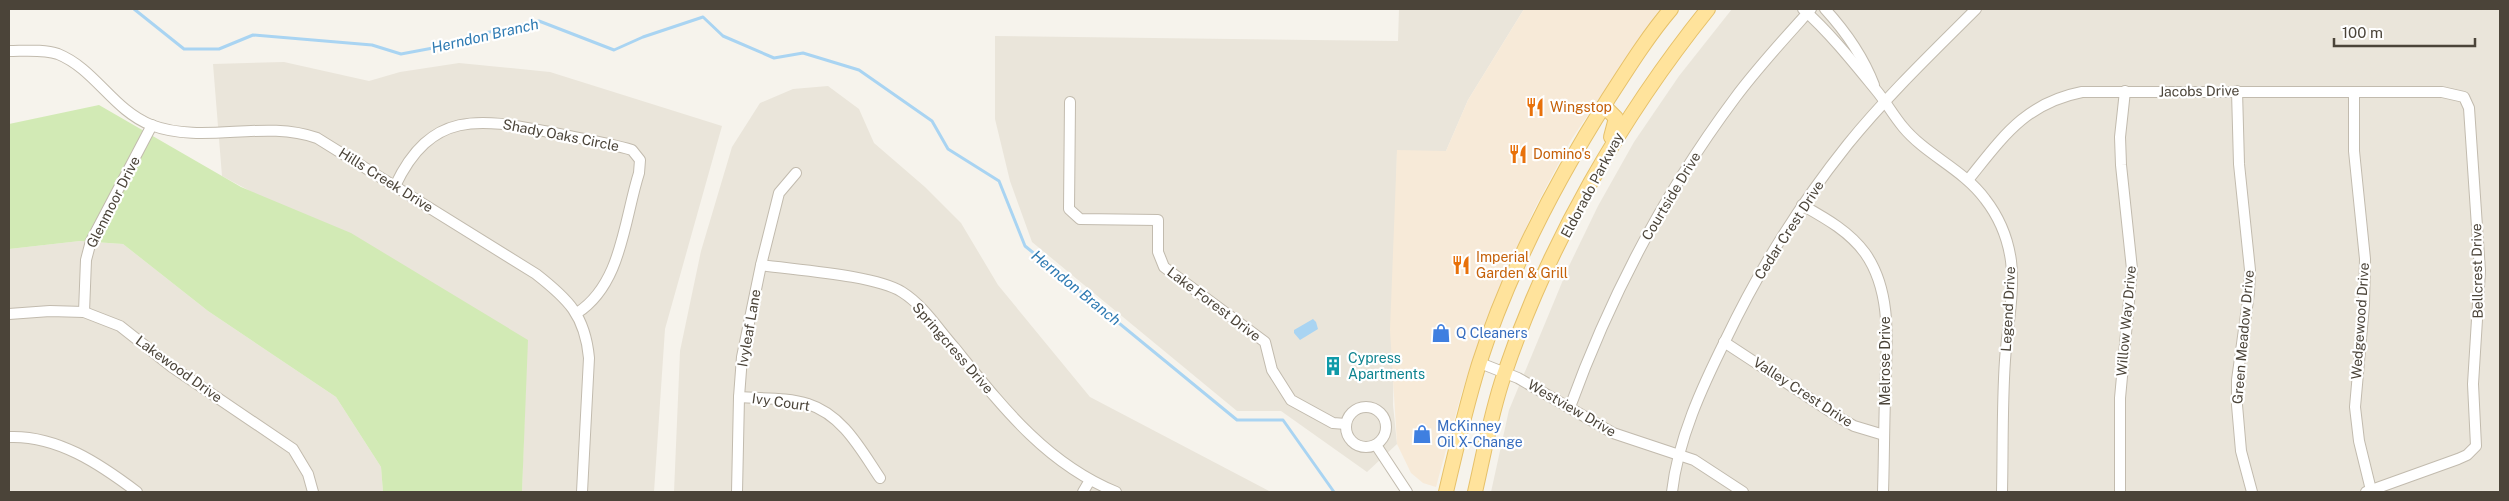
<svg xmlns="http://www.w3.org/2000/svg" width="2509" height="501" font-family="'Public Sans',sans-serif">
	<rect width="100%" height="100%" fill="#f6f3ec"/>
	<g fill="#eae5da">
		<polygon points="1399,9 1524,9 1468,100 1446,151 1397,151 1393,405 1397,444 1367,472 1281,411 1237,411 1032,242 1010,181 995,119 995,36 1398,41"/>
		<polygon points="1732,9 2500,9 2500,492 1491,492 1509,410 1568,268 1598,206 1634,142 1679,76"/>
		<polygon points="284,62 369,81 400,72 459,63 550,72 722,126 665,329 654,492 522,492 527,340 222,176 213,64"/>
		<polygon points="828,86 859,109 874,143 925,187 961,223 998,285 1090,397 1271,492 674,492 680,351 701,251 732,147 760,103 793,89"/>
		<polygon points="80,241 123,244 208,311 336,397 381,467 383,492 9,492 9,249"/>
	</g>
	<polygon fill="#f7ead8" points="1524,9 1660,9 1571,140 1533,212 1486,320 1461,395 1436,487 1423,483 1411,473 1397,444 1390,330 1397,150 1446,151 1468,100"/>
	<polygon fill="#d2eab5" points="99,105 241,187 351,233 528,340 522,492 383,492 381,467 336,397 208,311 123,244 80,241 9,249 9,124"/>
	<polygon fill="#a9d4f2" points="1313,319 1316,322 1318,329 1300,340 1294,333 1294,330"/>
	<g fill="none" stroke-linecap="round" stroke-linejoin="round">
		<polyline stroke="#a9d4f2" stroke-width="3" points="134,9 184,49 219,49 253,35 372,45 401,54 465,42 485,33 539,21 614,50 643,37 703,17 723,36 774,58 803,53 859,70 932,121 948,149 999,181 1025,246 1237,420 1283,420 1334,492"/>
		<g stroke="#c2bbae" stroke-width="12">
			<g id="minor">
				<path d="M1803,9C1830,33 1853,62 1876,90C1886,102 1893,115 1903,127C1926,155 1963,169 1985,199C1999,217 2008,239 2011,261C2015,290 2007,330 2005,360C2002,404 2003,448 2002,492"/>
				<path d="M1825,9C1846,32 1863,56 1874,85"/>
				<path d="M9,51C24,51 44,49 58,54C95,69 113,110 151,125C204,145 263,119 317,138L536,274C568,299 585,315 589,358L582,492"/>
				<polyline points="2237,91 2239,164 2250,270 2249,293 2237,380 2237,405 2241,451 2252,492"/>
				<polyline points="2354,92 2354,151 2365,259 2364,305 2355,407 2359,441 2371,490"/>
				<polyline points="1070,102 1069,209 1080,219 1158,220 1158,252 1164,267 1265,342 1272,370 1291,400 1333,423 1346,424"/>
				<path d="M1968,180C2002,138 2025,103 2082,92H2442L2464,97L2469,108L2480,271L2473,384L2476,446L2467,455L2458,459L2366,492"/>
				<path d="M395,186C431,110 479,118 549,132C577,138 605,142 632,150L640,160L639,173C624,220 622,284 577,313"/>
				<path d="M1802,205C1825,218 1849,231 1865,253C1894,294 1886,350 1885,397C1884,429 1884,461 1883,492"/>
				<path d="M761,265C795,270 875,275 902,292C923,305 938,329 954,347C1001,405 1045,463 1116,492"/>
				<polyline points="84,312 86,260 91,241 152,125"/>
				<polyline points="9,314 50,311 84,312 120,326 172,367 293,449 308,474 313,492"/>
				<polyline points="1724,342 1840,418 1854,426 1884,435"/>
				<polyline points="1480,363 1518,378 1613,433 1694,460 1743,492"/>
				<path d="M739,397C761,399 787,397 808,404C843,415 861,450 880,478"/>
				<path d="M1570,407C1610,297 1664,193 1735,98C1758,67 1785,38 1811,9"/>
				<circle cx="1366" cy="427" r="20"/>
				<path d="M9,437C57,435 100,464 137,492"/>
				<polyline points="1376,445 1407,492"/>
				<polyline points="737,492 739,397 742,357 761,265 779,193 796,173"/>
				<polyline points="1083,492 1090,480"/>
				<path d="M1672,492C1678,439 1702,387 1726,339C1759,270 1800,204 1848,144C1887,96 1932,53 1976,9"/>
				<polyline points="2120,492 2120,398 2132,269 2121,165 2120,137 2125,91"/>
			</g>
		</g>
		<g stroke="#e6c16a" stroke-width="16">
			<g id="major">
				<polyline points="1604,106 1616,118 1611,137"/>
				<path d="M1446,492C1456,449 1466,406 1479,364C1509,271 1556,181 1608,99C1628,68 1648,36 1671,9"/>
				<path d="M1475,492C1484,453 1491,413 1504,375C1548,244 1622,116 1708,9"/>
			</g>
		</g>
		<use href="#minor" stroke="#fff" stroke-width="10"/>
		<use href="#major" stroke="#ffe39c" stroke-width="14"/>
	</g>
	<defs>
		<g id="restaurant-bare" transform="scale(1.5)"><path d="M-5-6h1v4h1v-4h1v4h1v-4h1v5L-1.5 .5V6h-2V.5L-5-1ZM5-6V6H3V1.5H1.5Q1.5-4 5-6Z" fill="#e8710a" stroke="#fff" stroke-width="2.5" paint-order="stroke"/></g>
		<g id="shop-bare" transform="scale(1.5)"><path d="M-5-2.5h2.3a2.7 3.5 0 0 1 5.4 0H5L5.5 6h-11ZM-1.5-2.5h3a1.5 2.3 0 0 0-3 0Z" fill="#3f7fe0" stroke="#fff" stroke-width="2.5" paint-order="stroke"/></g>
		<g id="building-bare" transform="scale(1.5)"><path d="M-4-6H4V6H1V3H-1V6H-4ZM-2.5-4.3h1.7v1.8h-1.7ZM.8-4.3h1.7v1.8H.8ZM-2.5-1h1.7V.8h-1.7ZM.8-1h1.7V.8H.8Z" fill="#0f9aa8" stroke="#fff" stroke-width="2.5" paint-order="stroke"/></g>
	</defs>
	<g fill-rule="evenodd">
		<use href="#restaurant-bare" x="1535" y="107"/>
		<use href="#restaurant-bare" x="1518" y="154"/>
		<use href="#restaurant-bare" x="1461" y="265"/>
		<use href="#shop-bare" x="1441" y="333"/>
		<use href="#building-bare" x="1333" y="366"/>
		<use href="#shop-bare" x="1422" y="434"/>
	</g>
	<g text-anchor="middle" stroke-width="4.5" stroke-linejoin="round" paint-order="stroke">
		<g font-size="14" fill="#4b4439" stroke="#fff">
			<text transform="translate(2199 91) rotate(-1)" y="5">Jacobs Drive</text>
			<text transform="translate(561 135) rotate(11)" y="5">Shady Oaks Circle</text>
			<text transform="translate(386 180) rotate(32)" y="5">Hills Creek Drive</text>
			<text transform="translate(1592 185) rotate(-62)" y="5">Eldorado Parkway</text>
			<text transform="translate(1671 196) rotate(-59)" y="5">Courtside Drive</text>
			<text transform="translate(113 202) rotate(-63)" y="5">Glenmoor Drive</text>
			<text transform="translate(1789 230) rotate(-57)" y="5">Cedar Crest Drive</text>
			<text transform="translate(2477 271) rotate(-91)" y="5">Bellcrest Drive</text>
			<text transform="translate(1214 304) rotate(37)" y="5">Lake Forest Drive</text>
			<text transform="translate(2008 309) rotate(-87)" y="5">Legend Drive</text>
			<text transform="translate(2126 321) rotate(-85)" y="5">Willow Way Drive</text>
			<text transform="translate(2360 321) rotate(-86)" y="5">Wedgewood Drive</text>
			<text transform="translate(749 328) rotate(-80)" y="5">Ivyleaf Lane</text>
			<text transform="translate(2243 337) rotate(-85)" y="5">Green Meadow Drive</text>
			<text transform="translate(953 348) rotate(49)" y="5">Springcress Drive</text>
			<text transform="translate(1885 361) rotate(-90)" y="5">Melrose Drive</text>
			<text transform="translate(179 369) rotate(36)" y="5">Lakewood Drive</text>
			<text transform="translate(1803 392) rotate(33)" y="5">Valley Crest Drive</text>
			<text transform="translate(781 402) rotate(8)" y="5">Ivy Court</text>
			<text transform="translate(1572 408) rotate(30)" y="5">Westview Drive</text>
		</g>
		<g font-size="14" fill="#c56008" stroke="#fff" text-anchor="start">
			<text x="1550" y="112">Wingstop</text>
			<text x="1533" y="159">Domino's</text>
			<text x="1476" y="262">Imperial<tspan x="1476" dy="16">Garden &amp; Grill</tspan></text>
		</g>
		<g font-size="14" fill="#366cbe" stroke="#fff" text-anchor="start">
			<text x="1456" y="338">Q Cleaners</text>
			<text x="1437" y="431">McKinney<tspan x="1437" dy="16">Oil X-Change</tspan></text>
		</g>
		<g font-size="14" fill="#0d838f" stroke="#fff" text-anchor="start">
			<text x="1348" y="363">Cypress<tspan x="1348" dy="16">Apartments</tspan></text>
		</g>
		<g font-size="15" font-style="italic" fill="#2e7ab2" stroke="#fff">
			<text transform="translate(485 36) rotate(-13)" y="5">Herndon Branch</text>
			<text transform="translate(1076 288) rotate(39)" y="5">Herndon Branch</text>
		</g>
	</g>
	<rect width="2509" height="501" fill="none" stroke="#4b4439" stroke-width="20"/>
	<path d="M2334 38v8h141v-8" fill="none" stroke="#4b4439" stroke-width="2.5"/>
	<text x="2342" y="38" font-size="15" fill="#4b4439" stroke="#ffffff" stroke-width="4" paint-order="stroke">100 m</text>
</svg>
